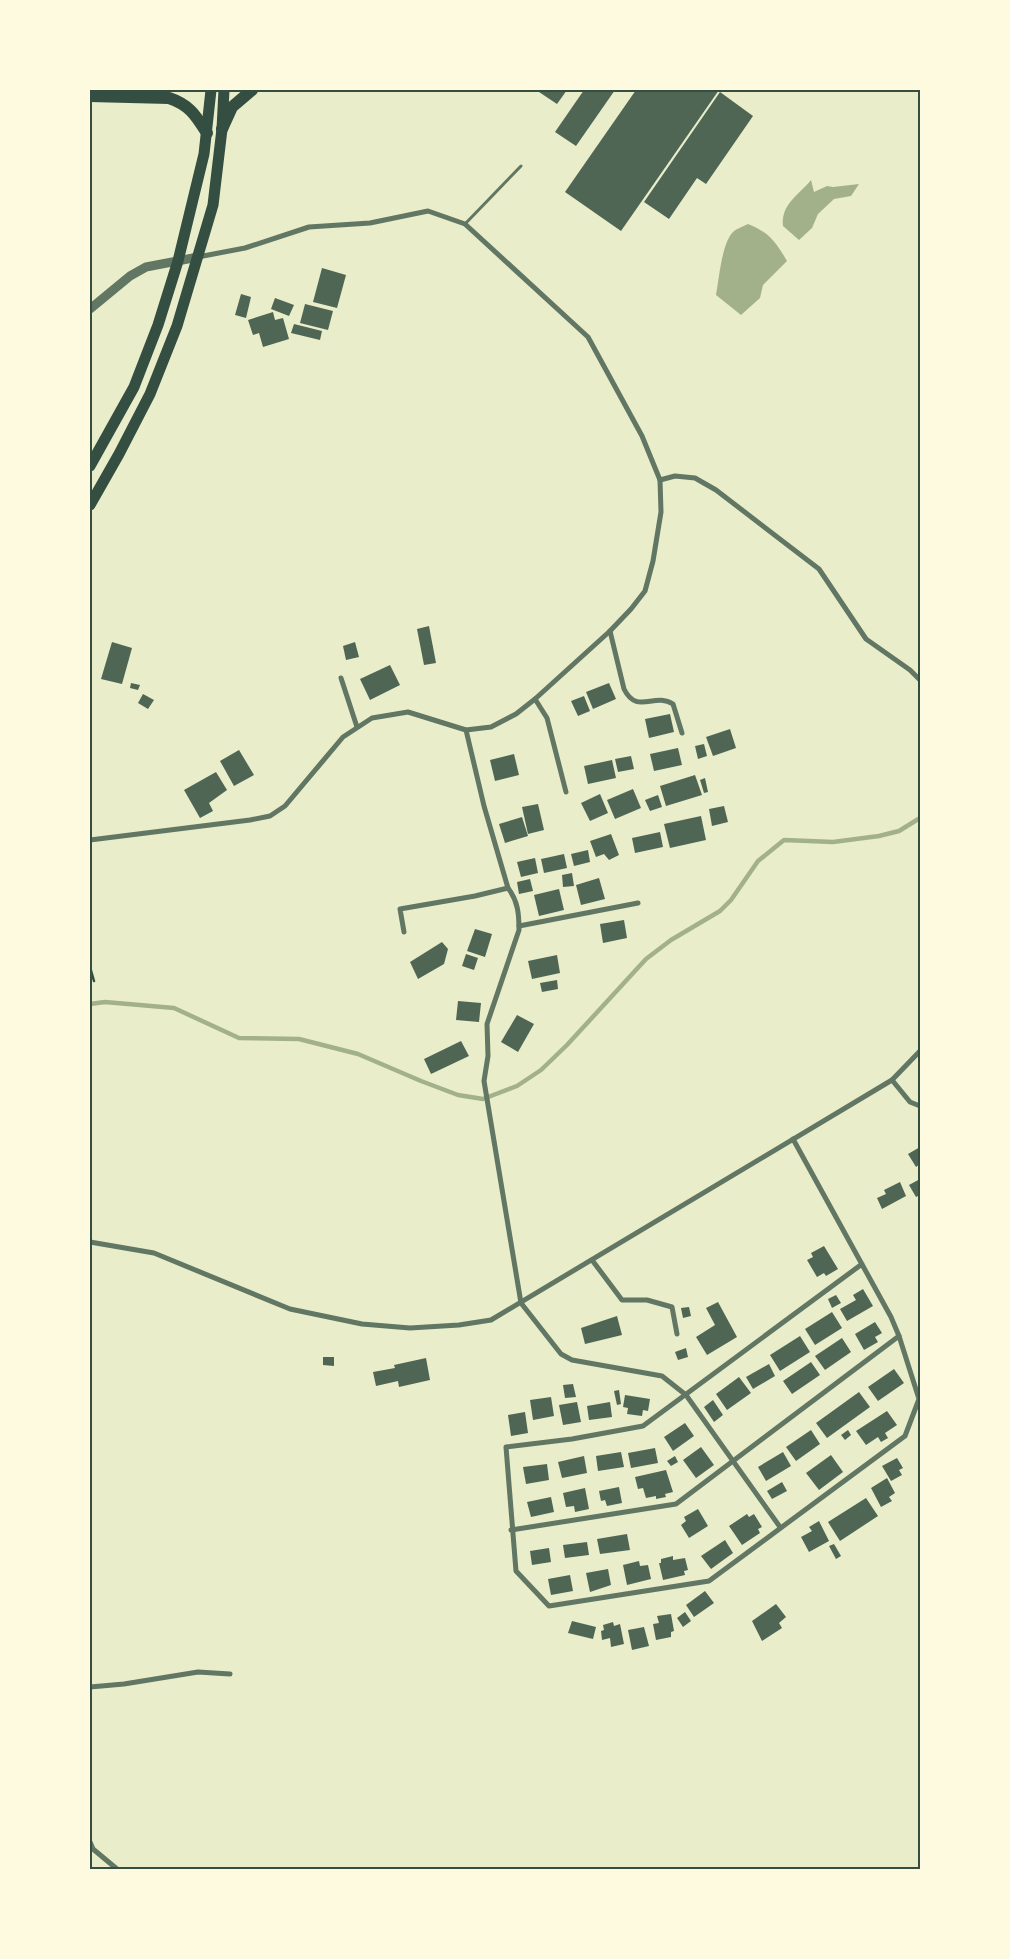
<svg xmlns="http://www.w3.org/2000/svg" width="1010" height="1959" font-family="'IBM Plex Sans',sans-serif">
	<rect width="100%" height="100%" fill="#e9edc9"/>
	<g fill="#a3b18a">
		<path d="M811,180L814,192L827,186L833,187L859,184L851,196L834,199L818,214L812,228L799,240L783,226C781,204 798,196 811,180Z"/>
		<path d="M748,224C770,233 775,241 787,261L763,285L760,298L741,315L716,295C719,279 722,241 734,231C738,228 744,226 748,224Z"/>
	</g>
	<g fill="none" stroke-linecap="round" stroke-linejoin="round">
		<polyline stroke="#a3b18a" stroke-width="4.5" points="90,1004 105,1002 174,1008 239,1038 299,1039 358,1054 421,1081 458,1095 483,1099 517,1086 541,1070 567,1045 646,959 671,940 720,911 731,900 758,861 784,840 833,842 879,836 899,831 920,818"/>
	</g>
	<g fill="#4f6655">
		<polygon points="536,90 567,90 557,104"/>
		<polygon points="584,90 615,90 576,146 555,132"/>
		<polygon points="636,90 719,90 621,231 565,192"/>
		<polygon points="720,92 753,116 706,184 697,178 669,219 644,202"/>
		<polygon points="322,268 346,275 337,308 313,302"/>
		<polygon points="241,294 251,297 246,318 235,315"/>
		<polygon points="275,298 294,305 289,316 271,309"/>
		<polygon points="305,304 333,311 328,330 300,323"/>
		<polygon points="273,312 275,320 283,318 289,339 263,347 259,333 253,335 248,320"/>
		<polygon points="294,324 322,331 320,340 291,333"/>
		<polygon points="429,626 436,663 424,665 417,629"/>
		<polygon points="112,642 132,648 122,684 101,679"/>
		<polygon points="355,642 359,657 346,660 343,646"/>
		<polygon points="390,665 400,685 370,700 360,679"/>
		<polygon points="131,683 140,685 138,690 130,688"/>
		<polygon points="609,683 616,699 593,709 586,692"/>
		<polygon points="143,694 154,700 148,709 138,703"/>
		<polygon points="584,696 590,711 578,716 571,701"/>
		<polygon points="670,714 674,732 649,738 645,719"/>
		<polygon points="730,729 736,748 713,756 706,737"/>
		<polygon points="704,744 707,756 698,759 695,746"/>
		<polygon points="678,748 682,765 654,771 650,754"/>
		<polygon points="239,750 254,775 234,786 220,761"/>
		<polygon points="514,754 519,775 495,781 490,760"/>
		<polygon points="631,756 634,769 618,772 615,759"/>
		<polygon points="612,760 616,778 588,784 584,766"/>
		<polygon points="216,772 227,790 209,803 213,811 200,818 184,790"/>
		<polygon points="695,775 702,795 666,806 660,786"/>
		<polygon points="705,778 708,792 704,793 700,780"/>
		<polygon points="633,789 641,808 615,819 607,800"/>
		<polygon points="600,794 608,813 590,821 581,803"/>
		<polygon points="658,795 662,807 650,811 645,800"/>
		<polygon points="538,804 544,830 528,834 522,807"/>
		<polygon points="724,806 728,822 712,826 709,809"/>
		<polygon points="701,816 706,840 670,848 664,824"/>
		<polygon points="522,817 528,836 505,843 499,824"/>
		<polygon points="660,832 663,847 635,853 632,838"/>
		<polygon points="611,834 619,855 609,860 604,854 596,857 590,841"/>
		<polygon points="588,850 590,862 574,866 571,854"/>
		<polygon points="564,854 567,868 544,873 541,859"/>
		<polygon points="535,858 538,873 521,877 517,862"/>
		<polygon points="572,873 574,886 563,887 562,875"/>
		<polygon points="599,878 605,899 581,905 576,885"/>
		<polygon points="530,879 533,891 519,894 517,882"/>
		<polygon points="559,889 564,910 539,916 534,895"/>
		<polygon points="624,920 627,938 603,943 600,924"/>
		<polygon points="475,929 492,934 485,957 467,951"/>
		<polygon points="442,942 448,949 444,964 418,979 410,962"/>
		<polygon points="466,954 478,958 474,970 462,966"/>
		<polygon points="557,955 560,973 532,979 528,961"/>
		<polygon points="557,980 558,989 542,992 540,983"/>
		<polygon points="458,1001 481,1003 479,1022 456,1020"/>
		<polygon points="517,1015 534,1024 518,1052 501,1042"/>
		<polygon points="461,1041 469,1056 431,1074 424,1059"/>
		<polygon points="920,1147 920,1164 916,1167 908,1154"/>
		<polygon points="920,1179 920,1195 916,1197 909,1185"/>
		<polygon points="900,1182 906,1196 882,1209 877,1198 886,1194 884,1190"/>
		<polygon points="824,1246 838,1269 826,1276 824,1273 817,1277 807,1260 813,1257 811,1253"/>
		<polygon points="863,1289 873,1306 847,1321 840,1309 856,1300 853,1295"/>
		<polygon points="836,1295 841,1303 832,1308 828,1299"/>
		<polygon points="718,1302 737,1337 707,1355 696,1337 715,1325 706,1308"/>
		<polygon points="689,1307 691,1316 683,1318 681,1308"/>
		<polygon points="832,1312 842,1328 815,1345 805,1329"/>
		<polygon points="617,1316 622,1335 585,1344 581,1328"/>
		<polygon points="875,1322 882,1333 875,1337 878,1342 864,1350 855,1334"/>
		<polygon points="800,1336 810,1352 780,1371 770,1355"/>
		<polygon points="842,1338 851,1352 825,1370 815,1356"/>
		<polygon points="686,1348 688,1357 678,1360 675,1352"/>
		<polygon points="323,1357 334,1357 334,1366 323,1365"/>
		<polygon points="426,1358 430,1380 399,1387 398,1381 376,1386 373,1372 395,1368 394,1365"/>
		<polygon points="811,1362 820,1375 792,1394 783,1381"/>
		<polygon points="769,1364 775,1376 753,1389 746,1377"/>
		<polygon points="894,1369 904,1383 878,1401 868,1387"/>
		<polygon points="739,1377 751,1393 727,1410 716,1394"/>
		<polygon points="573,1384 576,1397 565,1398 563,1385"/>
		<polygon points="619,1390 621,1404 617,1405 614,1391"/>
		<polygon points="859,1392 870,1407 827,1438 816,1423"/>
		<polygon points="625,1395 650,1399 648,1411 643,1410 642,1416 627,1414 628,1408 623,1407"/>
		<polygon points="551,1397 554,1416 533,1420 530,1400"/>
		<polygon points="713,1400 723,1415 714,1422 704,1407"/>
		<polygon points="577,1402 581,1422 563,1425 559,1405"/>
		<polygon points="610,1402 612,1417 589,1420 587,1406"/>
		<polygon points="887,1411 897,1425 885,1433 888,1438 881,1442 878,1437 866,1445 856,1431"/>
		<polygon points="525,1412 528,1433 511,1436 508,1415"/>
		<polygon points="685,1423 694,1436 673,1451 664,1437"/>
		<polygon points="811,1430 820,1444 796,1461 786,1447"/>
		<polygon points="848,1430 851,1435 845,1440 841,1435"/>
		<polygon points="701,1447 714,1465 696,1478 683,1460"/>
		<polygon points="655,1448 658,1463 631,1468 628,1453"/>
		<polygon points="621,1452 624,1467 598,1471 596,1456"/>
		<polygon points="783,1452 791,1466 766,1481 758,1467"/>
		<polygon points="831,1455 843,1472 819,1490 806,1473"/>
		<polygon points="584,1456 587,1473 562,1478 558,1462"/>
		<polygon points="675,1456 678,1462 671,1466 667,1461"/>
		<polygon points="897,1458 903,1468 899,1470 902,1475 891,1481 882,1466"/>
		<polygon points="547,1464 549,1480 526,1484 523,1467"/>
		<polygon points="666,1470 673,1492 665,1494 666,1497 656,1499 656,1496 646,1498 643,1488 638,1489 635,1477"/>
		<polygon points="887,1478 895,1493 889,1497 892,1501 881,1507 871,1488"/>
		<polygon points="782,1482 787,1491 772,1499 767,1491"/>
		<polygon points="619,1487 622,1503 607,1506 605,1500 601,1501 599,1491"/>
		<polygon points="585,1488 589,1509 575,1512 574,1506 566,1507 563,1493"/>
		<polygon points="551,1497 554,1512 531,1517 527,1502"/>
		<polygon points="866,1498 878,1516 840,1541 828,1522"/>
		<polygon points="698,1509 708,1526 689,1538 681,1525 686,1521 684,1517"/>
		<polygon points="747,1514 749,1517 754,1514 762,1527 758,1529 760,1533 742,1545 729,1526"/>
		<polygon points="819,1521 829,1541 809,1552 801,1537 812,1531 809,1527"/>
		<polygon points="627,1534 630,1550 600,1554 597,1539"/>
		<polygon points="725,1540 733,1553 711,1569 701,1556"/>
		<polygon points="587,1542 589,1555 565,1558 563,1545"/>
		<polygon points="834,1544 841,1556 836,1559 829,1546"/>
		<polygon points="549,1548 551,1562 532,1565 530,1551"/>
		<polygon points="673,1556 673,1560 685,1558 688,1570 684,1571 685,1575 663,1580 659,1563 661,1563 661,1559"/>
		<polygon points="639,1561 640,1566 648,1565 651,1579 627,1585 623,1565"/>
		<polygon points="608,1569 611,1585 590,1592 586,1573"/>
		<polygon points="570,1575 573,1591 551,1595 548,1579"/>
		<polygon points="705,1591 714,1603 694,1617 686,1605"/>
		<polygon points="776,1604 786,1617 779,1623 782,1628 762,1641 752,1621"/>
		<polygon points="685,1612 691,1621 683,1627 677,1618"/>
		<polygon points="671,1614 674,1631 671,1632 671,1637 656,1640 653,1624 659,1623 657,1616"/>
		<polygon points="572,1621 596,1627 593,1639 568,1633"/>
		<polygon points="613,1622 614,1626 620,1624 624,1644 611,1647 610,1638 602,1640 601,1631 604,1630 603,1625"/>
		<polygon points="644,1627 649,1646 632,1650 628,1630"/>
	</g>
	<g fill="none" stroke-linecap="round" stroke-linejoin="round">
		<polyline stroke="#344e41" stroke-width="2.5" points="90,967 94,981"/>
		<polyline stroke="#617663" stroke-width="3" points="465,224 521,166"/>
		<g stroke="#617663" stroke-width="5">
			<polyline points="198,257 245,248 309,227 370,223 428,211 465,224 588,337 642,436 660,480"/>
			<path d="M610,631L624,689C637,715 654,692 673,704L682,733"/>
			<polyline points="341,678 357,727"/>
			<polyline points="535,699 547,718 566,792"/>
			<path d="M466,730L484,806L508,888C518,901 519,914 519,930L487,1024L488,1056L484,1081L521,1303L561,1354L572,1360L662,1376L686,1395L780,1527"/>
			<polyline points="90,840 250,820 270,816 285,806 343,737 372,718 408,712 466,730 491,727 516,714 535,699 610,631 631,609 645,591 653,561 661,512 660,480 675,476 695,478 716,490 819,569 866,639 910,670 920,680"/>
			<polyline points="519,926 638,903"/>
			<polyline points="404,932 400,909 475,896 508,888"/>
			<polyline points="892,1080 910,1102 920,1106"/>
			<polyline points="793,1139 891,1317 899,1336 919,1399 905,1436 709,1581 549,1606 516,1571 506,1447 572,1439 643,1426 862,1264"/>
			<polyline points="90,1242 154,1253 290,1309 362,1324 410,1328 459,1325 491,1320 892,1080 920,1051"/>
			<polyline points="592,1260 622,1300 647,1300 672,1307 677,1334"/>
			<polyline points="511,1530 676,1504 899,1336"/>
			<polyline points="90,1687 124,1684 198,1672 230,1674"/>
			<polyline points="90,1842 93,1849 117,1869"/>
		</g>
		<polyline stroke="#617663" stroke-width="9" points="90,309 130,276 146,267 198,257"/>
		<g stroke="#344e41" stroke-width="11">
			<polyline points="90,466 134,387 158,325 178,261 204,154 211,90"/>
			<polyline points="90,505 119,454 150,394 177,326 213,205 222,129 224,90"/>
		</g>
		<g stroke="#344e41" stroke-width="12">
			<path d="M90,96L169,98C190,105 196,116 207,133"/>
			<polyline points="222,129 232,107 252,90"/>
		</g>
	</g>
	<rect width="1010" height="1959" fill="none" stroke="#fefae0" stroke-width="182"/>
	<rect x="91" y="91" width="828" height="1777" fill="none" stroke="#344e41" stroke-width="2"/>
</svg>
